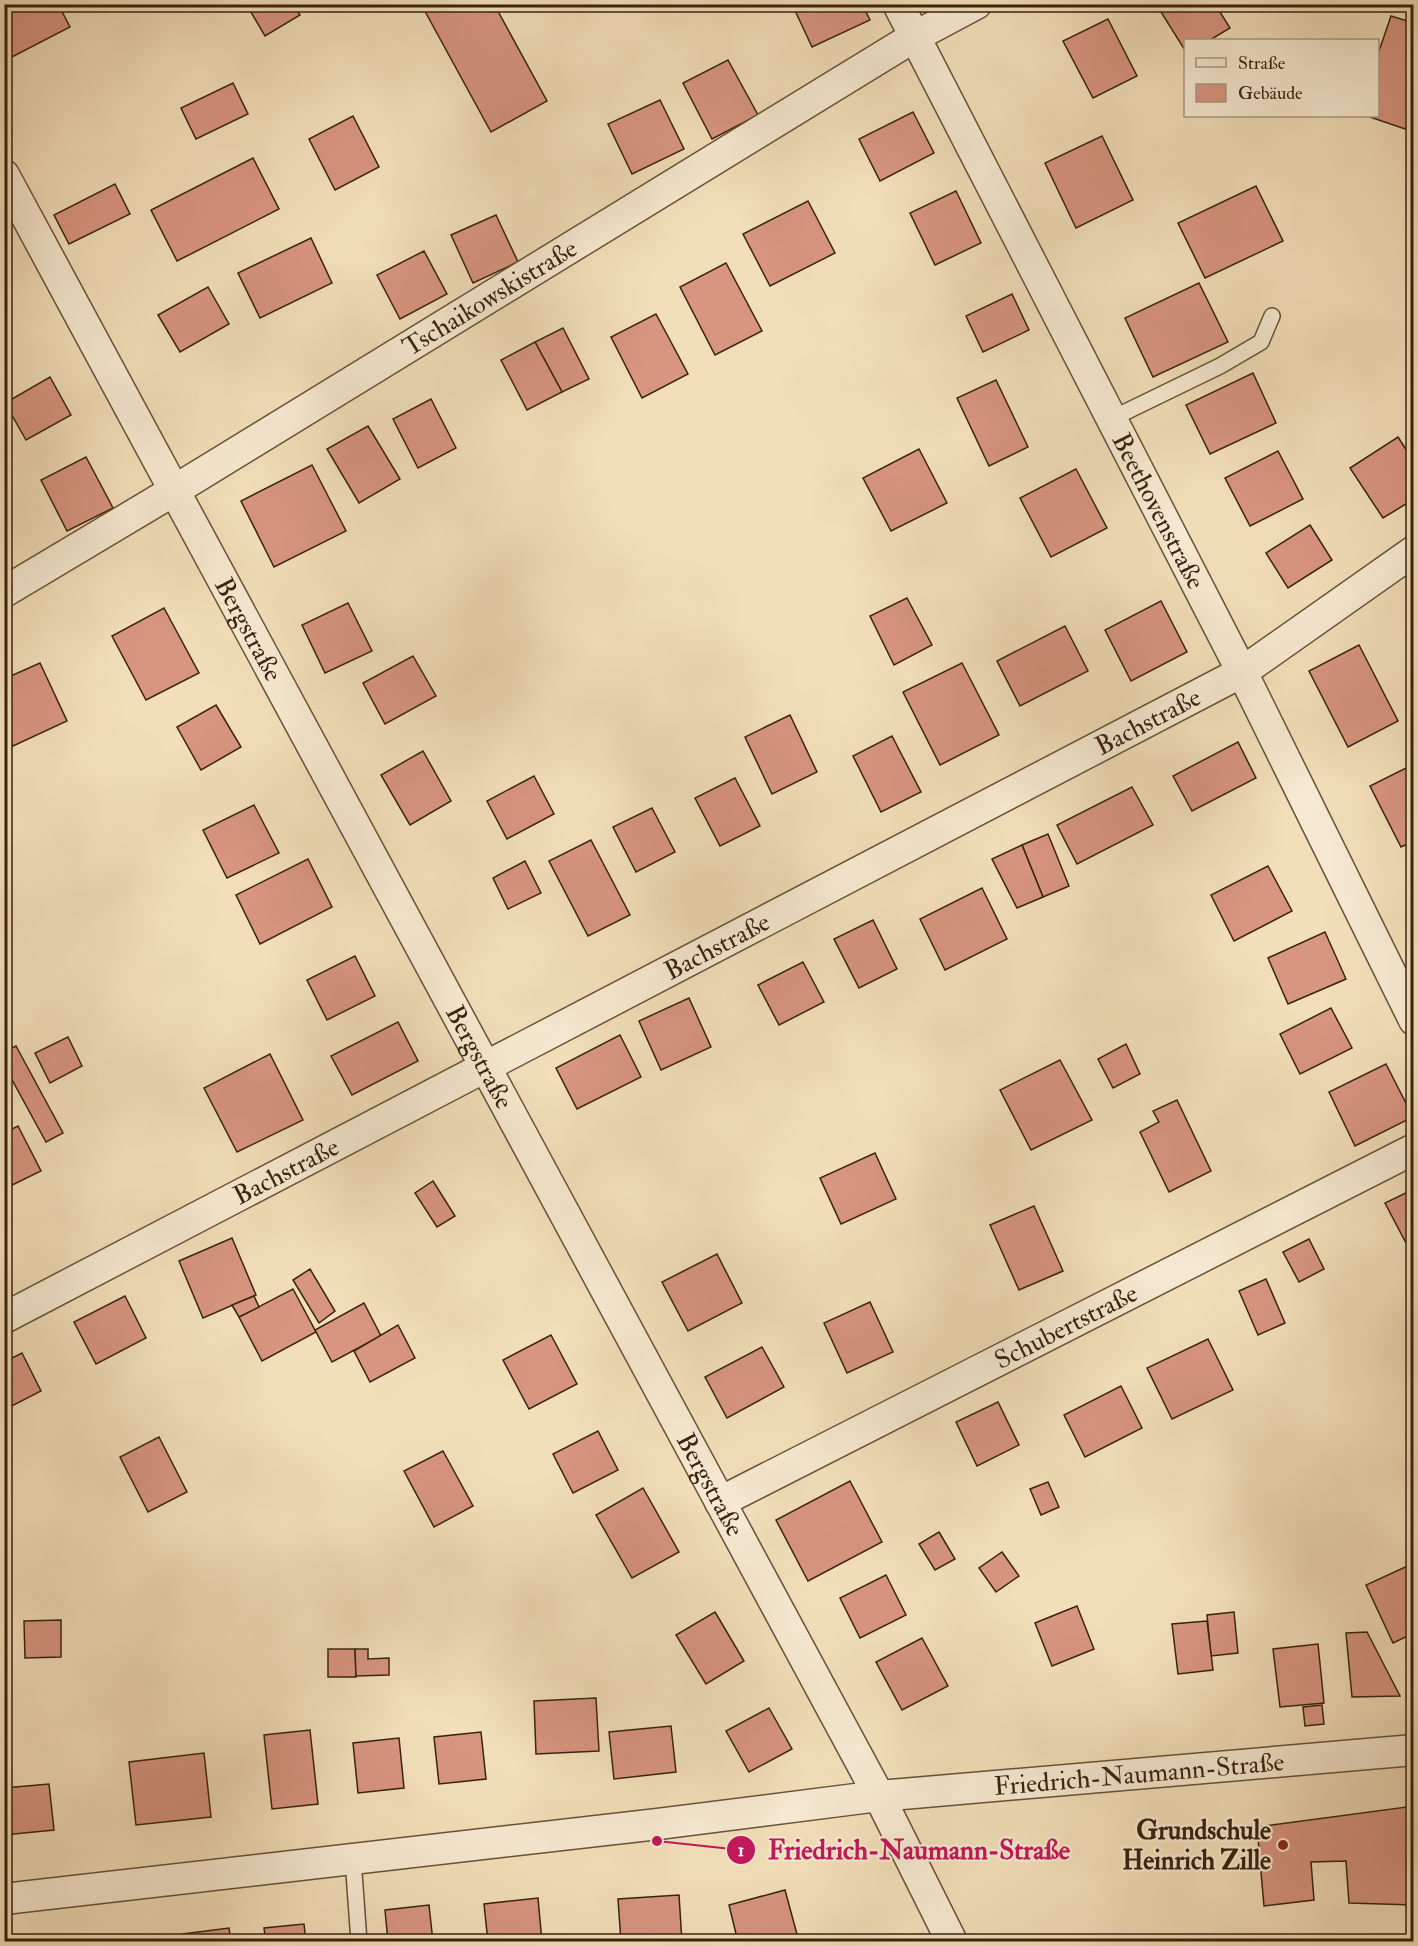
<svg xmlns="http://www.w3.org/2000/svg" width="1418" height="1946" font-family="'IM FELL Double Pica',serif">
	<rect width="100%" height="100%" fill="#f2dfb9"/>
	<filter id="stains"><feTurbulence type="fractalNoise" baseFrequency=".00333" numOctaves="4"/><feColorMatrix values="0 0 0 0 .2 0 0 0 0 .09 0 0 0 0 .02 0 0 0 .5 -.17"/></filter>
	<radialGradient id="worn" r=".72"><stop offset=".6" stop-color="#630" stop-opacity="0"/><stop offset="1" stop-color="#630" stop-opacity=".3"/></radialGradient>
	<g fill="#d89580" stroke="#38230f" stroke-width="1.5">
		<polygon points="4,4 58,4 70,27 6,60"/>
		<polygon points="251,4 293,4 300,15 265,36 248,7"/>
		<polygon points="421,4 494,4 547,101 491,132"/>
		<polygon points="792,4 862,4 870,20 812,47"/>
		<polygon points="1156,4 1215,4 1230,28 1210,40 1186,40 1186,52"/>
		<polygon points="1391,16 1414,23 1414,132 1367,116 1378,116 1378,54"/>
		<polygon points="1108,19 1137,76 1093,98 1063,41"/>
		<polygon points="728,60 758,115 712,139 683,83"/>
		<polygon points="233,83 248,114 196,139 181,108"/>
		<polygon points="660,100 684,149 632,174 608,124"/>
		<polygon points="913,112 934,153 880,181 859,139"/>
		<polygon points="353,116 379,167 335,190 309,139"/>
		<polygon points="1102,136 1133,200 1076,228 1045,163"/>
		<polygon points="253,158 279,209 177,261 151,210"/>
		<polygon points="115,184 130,214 69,244 54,215"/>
		<polygon points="1256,186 1283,241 1205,278 1178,223"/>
		<polygon points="956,191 981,243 935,265 910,213"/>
		<polygon points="808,201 835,253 770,286 743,234"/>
		<polygon points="496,215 518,262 473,283 451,235"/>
		<polygon points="311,238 332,283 260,318 238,273"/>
		<polygon points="424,251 447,294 400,319 377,275"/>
		<polygon points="726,263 762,331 715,355 680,287"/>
		<polygon points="1199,283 1228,342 1153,377 1125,318"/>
		<polygon points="208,287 229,324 180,352 158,315"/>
		<polygon points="1012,294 1029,330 983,352 966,316"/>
		<polygon points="656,314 688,374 642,398 611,337"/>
		<polygon points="563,328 589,379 562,392 535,342"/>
		<polygon points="535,342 562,392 527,410 501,360"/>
		<polygon points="1253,373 1276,423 1210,454 1186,405"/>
		<polygon points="50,377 71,415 26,440 5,403"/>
		<polygon points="996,380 1028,447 989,466 957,398"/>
		<polygon points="431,399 456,448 418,468 393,419"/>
		<polygon points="368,426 400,479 359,503 327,449"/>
		<polygon points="1398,437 1414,462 1414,499 1383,518 1350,468"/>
		<polygon points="919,449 947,503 891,531 863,478"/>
		<polygon points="1278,451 1303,499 1250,526 1225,478"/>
		<polygon points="86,457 113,508 67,531 41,480"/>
		<polygon points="312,465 346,531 274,567 241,501"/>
		<polygon points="1076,469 1107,528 1051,557 1020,498"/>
		<polygon points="1310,525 1332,560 1288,588 1266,553"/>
		<polygon points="907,598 932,645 894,665 870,616"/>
		<polygon points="1161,601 1187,652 1131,681 1105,630"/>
		<polygon points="348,603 372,651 325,673 302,625"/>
		<polygon points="164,608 199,673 146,700 112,636"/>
		<polygon points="1065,626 1088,671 1020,706 997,661"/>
		<polygon points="1359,645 1398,721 1348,747 1309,671"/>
		<polygon points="413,656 436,696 385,724 363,683"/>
		<polygon points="40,663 67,721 13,746 4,727 4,679"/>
		<polygon points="962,663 999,735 940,765 903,692"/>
		<polygon points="216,705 241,747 201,770 177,727"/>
		<polygon points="790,715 817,772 772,794 745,737"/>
		<polygon points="892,736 921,792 881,812 853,756"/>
		<polygon points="1238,742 1256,778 1192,811 1173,776"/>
		<polygon points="423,751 451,801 410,825 381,775"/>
		<polygon points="1414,764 1414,841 1401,847 1370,786"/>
		<polygon points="534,776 554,814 507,839 487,801"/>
		<polygon points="735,778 760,826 720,846 695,798"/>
		<polygon points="1132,787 1153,825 1077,864 1057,825"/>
		<polygon points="254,805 279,853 227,878 203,830"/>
		<polygon points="652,808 675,852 636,872 613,827"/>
		<polygon points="1048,834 1069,886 1043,897 1022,845"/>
		<polygon points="591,840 630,915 588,936 549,861"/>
		<polygon points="1022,845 1043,897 1017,908 992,859"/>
		<polygon points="308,859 332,907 260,944 236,895"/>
		<polygon points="525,861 541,893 508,909 493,878"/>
		<polygon points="1268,866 1292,911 1234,941 1211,895"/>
		<polygon points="982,888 1007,939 945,970 920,919"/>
		<polygon points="873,920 897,969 859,988 834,939"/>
		<polygon points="1325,932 1346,979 1288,1004 1268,958"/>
		<polygon points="355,956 375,996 327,1020 307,980"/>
		<polygon points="803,962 824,1002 779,1025 758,985"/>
		<polygon points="689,998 711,1047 661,1070 639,1021"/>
		<polygon points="1331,1008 1352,1048 1300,1074 1280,1034"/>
		<polygon points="398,1022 418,1061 352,1095 331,1056"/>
		<polygon points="620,1035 641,1077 577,1109 556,1068"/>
		<polygon points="68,1037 82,1066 50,1083 35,1053"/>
		<polygon points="1126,1044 1140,1074 1113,1088 1098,1059"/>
		<polygon points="16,1046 63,1133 46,1142 4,1065 4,1052"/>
		<polygon points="270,1054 303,1120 237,1152 204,1088"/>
		<polygon points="1060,1060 1092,1120 1031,1150 1000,1090"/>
		<polygon points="1386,1064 1413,1117 1355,1146 1329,1092"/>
		<polygon points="1177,1100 1211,1171 1169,1192 1140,1132 1159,1122 1153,1111"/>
		<polygon points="18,1126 41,1171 4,1189 4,1133"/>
		<polygon points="875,1153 896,1199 841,1224 820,1178"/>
		<polygon points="433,1181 455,1216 437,1227 415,1193"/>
		<polygon points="1414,1189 1414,1239 1406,1243 1385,1203"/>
		<polygon points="1034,1206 1063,1271 1019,1290 990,1225"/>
		<polygon points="232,1238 256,1295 203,1318 179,1261"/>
		<polygon points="1309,1239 1324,1269 1299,1282 1283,1252"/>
		<polygon points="717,1254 742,1303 688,1331 662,1282"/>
		<polygon points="310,1269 335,1311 319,1323 293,1280"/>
		<polygon points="1266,1279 1285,1323 1258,1335 1239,1291"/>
		<polygon points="293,1289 316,1332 262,1361 239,1317"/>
		<polygon points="125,1296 146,1338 96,1364 74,1322"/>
		<polygon points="254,1296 259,1307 239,1317 232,1305"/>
		<polygon points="870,1302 893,1352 847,1373 824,1323"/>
		<polygon points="364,1303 381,1336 332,1362 315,1330"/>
		<polygon points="398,1325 415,1358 370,1382 354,1351"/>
		<polygon points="551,1335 577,1384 529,1409 503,1360"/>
		<polygon points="1208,1339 1233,1390 1172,1419 1147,1368"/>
		<polygon points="762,1347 784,1387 727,1418 705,1377"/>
		<polygon points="22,1353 41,1391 4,1410 4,1362"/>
		<polygon points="1121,1386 1142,1428 1085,1457 1064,1415"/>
		<polygon points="998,1402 1019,1445 977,1466 956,1422"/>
		<polygon points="598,1431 618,1470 573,1493 553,1454"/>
		<polygon points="159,1437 187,1492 148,1512 120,1457"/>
		<polygon points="443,1451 473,1506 434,1527 404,1471"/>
		<polygon points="850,1481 882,1542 808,1581 776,1520"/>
		<polygon points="1048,1482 1059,1507 1041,1515 1030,1489"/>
		<polygon points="643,1488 679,1552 632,1578 596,1515"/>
		<polygon points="939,1532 955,1559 935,1570 919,1544"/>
		<polygon points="1002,1552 1019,1576 996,1592 979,1568"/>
		<polygon points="1414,1563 1414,1633 1393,1643 1366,1585"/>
		<polygon points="886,1575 906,1615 860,1638 840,1598"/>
		<polygon points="1077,1606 1094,1649 1052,1666 1035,1623"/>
		<polygon points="715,1612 744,1661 706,1684 676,1635"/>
		<polygon points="1234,1612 1238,1653 1211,1656 1207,1615"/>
		<polygon points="61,1620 61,1657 25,1658 24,1621"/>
		<polygon points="1207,1621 1213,1670 1178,1674 1172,1624"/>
		<polygon points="1367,1632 1400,1696 1352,1697 1346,1633"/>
		<polygon points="922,1638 948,1686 902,1710 876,1662"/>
		<polygon points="1318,1644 1324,1703 1280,1707 1273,1649"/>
		<polygon points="328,1649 355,1649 356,1677 328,1677"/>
		<polygon points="355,1649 368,1649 368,1659 389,1658 389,1675 356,1676"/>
		<polygon points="596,1698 599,1751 536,1754 534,1701"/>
		<polygon points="1322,1705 1324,1724 1305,1726 1303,1707"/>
		<polygon points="769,1708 792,1749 749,1772 726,1731"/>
		<polygon points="671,1726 676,1772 614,1779 609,1732"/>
		<polygon points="310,1730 318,1804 272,1809 264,1735"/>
		<polygon points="481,1732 486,1779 439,1784 434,1737"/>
		<polygon points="399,1738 404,1788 358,1793 353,1743"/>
		<polygon points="204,1753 211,1817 136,1825 129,1762"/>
		<polygon points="49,1784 54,1830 4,1835 4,1788"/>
		<polygon points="1414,1806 1414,1905 1349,1903 1346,1861 1311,1862 1314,1900 1264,1906 1257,1827"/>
		<polygon points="785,1890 798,1938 784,1942 738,1942 729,1905"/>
		<polygon points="679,1895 682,1942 621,1942 618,1899"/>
		<polygon points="538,1898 542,1942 488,1942 484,1904"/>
		<polygon points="429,1905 433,1942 388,1942 385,1910"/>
		<polygon points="304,1924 306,1942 266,1942 264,1928"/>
		<polygon points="229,1928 231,1942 184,1942 183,1934"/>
	</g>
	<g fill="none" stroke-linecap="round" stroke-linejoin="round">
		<g stroke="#66523a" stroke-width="18">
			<g id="service">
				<polyline points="1111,419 1220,366 1261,342 1272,316"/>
				<polyline points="353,1859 359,1942"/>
			</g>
		</g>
		<g stroke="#66523a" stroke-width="33">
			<g id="minor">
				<path id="s1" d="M898,4L1242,672L1414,1020"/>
				<path id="s2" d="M4,175L879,1796L952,1942"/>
				<path id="s3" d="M4,592L175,490L914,37L976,4"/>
				<path id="s4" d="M4,1318L1242,672L1414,551"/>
				<path id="s5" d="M720,1502L1414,1149"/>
				<path id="s6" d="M4,1899L658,1824L879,1796L1414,1750"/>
			</g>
		</g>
		<use href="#service" stroke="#f7ead2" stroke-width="15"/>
		<use href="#minor" stroke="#f7ead2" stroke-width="30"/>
	</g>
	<circle fill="#8f2418" stroke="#f7ead2" stroke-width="2" cx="1283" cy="1845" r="6"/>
	<g text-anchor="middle" stroke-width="4.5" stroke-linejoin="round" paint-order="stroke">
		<g font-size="26" fill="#38230f" stroke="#f7ead2">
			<text dy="9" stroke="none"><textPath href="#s3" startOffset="568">Tschaikowskistraße</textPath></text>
			<text dy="9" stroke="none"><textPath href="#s1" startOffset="570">Beethovenstraße</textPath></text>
			<text dy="9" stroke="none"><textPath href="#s2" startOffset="516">Bergstraße</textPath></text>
			<text dy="9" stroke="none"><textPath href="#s4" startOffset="1290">Bachstraße</textPath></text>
			<text dy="9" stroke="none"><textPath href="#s4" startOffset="804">Bachstraße</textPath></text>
			<text dy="9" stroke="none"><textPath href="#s2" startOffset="1002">Bergstraße</textPath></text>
			<text dy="9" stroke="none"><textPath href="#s4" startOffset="318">Bachstraße</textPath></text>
			<text dy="9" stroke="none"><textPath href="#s5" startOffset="388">Schubertstraße</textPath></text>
			<text dy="9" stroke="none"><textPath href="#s2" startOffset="1488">Bergstraße</textPath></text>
			<text dy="9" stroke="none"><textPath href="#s6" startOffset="1142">Friedrich-Naumann-Straße</textPath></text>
		</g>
		<g font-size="26" font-weight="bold" fill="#38230f" stroke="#f7ead2" text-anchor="end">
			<text x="1271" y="1839">Grundschule<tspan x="1271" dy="30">Heinrich Zille</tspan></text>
		</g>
	</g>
	<path fill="none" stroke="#c2185b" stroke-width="2" d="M657 1841L741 1850"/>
	<g fill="#c2185b" stroke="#f7ead2" stroke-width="2">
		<circle cx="657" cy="1841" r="6"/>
		<circle cx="741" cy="1850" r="15"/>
	</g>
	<g font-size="18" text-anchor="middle" font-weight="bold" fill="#fff">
		<text x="741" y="1856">1</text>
	</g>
	<g font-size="27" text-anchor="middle" font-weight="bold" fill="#c2185b" stroke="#f7ead2" stroke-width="4.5" stroke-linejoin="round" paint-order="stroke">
		<text x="919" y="1859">Friedrich-Naumann-Straße</text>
	</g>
	<rect width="1418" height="1946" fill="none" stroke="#f2dfb9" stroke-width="24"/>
	<rect x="6" y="6" width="1406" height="1934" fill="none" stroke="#38230f" stroke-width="3"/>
	<rect x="12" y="12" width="1394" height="1922" fill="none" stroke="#38230f" stroke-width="1.5"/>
	<rect x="1184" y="39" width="195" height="78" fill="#f7ead2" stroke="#ab9a84" stroke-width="1.5"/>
	<rect x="1196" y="58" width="30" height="9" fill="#f7ead2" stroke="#ab9a84" stroke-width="1.5"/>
	<text x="1238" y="69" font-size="18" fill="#38230f">Straße</text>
	<rect x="1196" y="84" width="30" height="18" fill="#d89580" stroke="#ab9a84" stroke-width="1.5"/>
	<text x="1238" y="99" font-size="18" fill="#38230f">Gebäude</text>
	<rect width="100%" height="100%" filter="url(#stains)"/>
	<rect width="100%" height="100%" fill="url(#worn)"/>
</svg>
